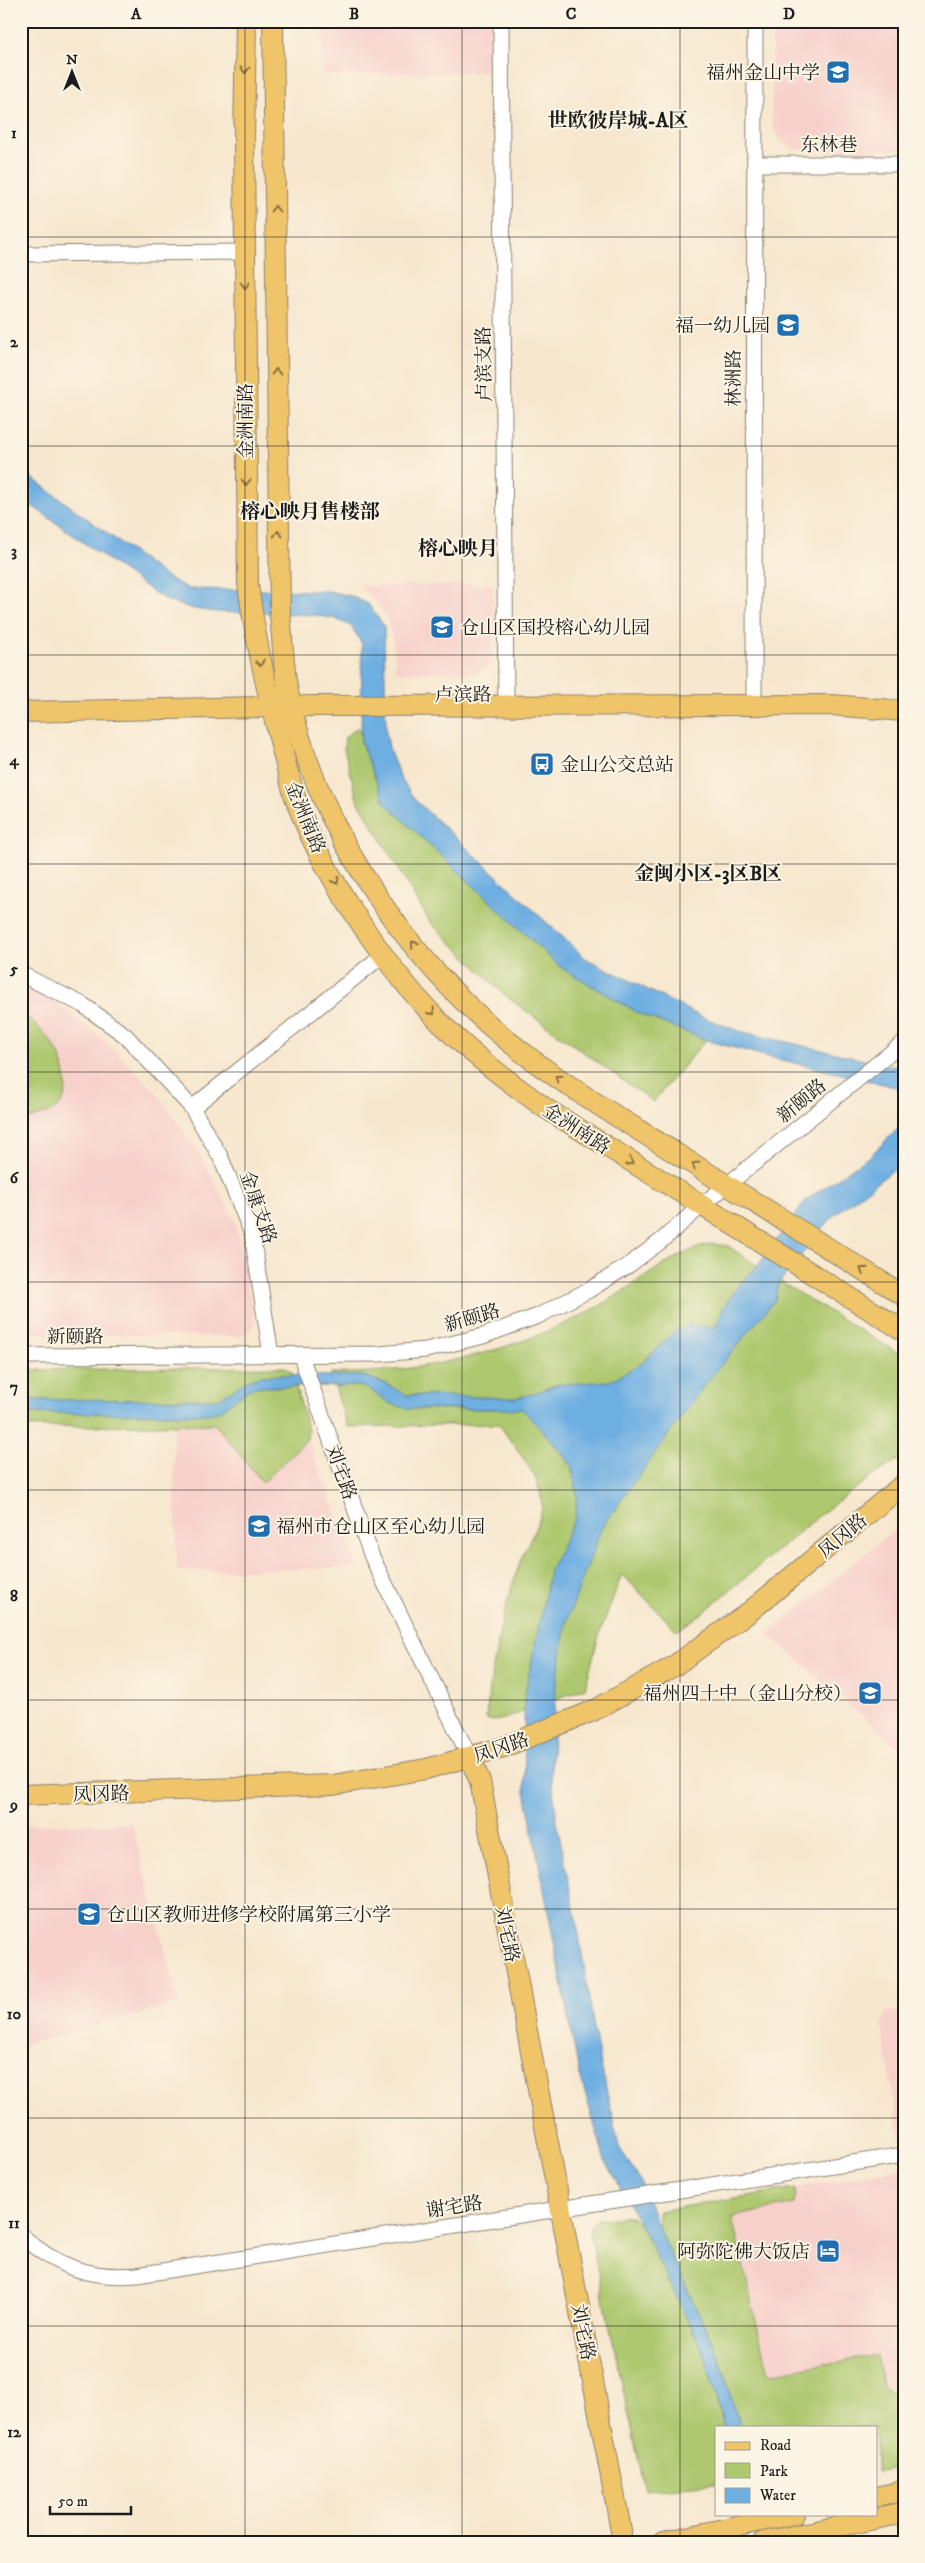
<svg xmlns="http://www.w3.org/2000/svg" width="925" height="2563" font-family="'IM FELL DW Pica','Noto Serif SC',serif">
	<rect width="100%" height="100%" fill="#fcf5e5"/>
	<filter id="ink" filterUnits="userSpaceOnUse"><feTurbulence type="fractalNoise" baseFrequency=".02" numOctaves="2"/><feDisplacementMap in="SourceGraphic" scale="10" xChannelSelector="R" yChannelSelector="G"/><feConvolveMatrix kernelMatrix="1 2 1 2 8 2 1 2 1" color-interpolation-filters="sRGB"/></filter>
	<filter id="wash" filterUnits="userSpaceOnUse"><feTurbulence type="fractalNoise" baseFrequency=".0096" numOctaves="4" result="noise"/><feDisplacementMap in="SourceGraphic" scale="20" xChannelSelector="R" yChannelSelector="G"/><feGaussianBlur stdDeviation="1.12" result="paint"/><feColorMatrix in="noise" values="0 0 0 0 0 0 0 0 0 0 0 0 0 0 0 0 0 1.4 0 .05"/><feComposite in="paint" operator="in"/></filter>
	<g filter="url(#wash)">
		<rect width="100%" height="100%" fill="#f7e7ce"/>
		<g fill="#f7d0ca">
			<polygon points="322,21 490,21 491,64 488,72 322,75"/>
			<polygon points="772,21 904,21 904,150 806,151 794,150 783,142 776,134 772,124"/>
			<polygon points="493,584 494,622 492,655 488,667 476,673 395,672 396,661 391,632 383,610 359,586"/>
			<polygon points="21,984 43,993 102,1038 156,1092 198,1151 236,1223 255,1324 251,1330 240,1336 21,1334"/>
			<polygon points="173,1424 215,1424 263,1483 307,1439 358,1568 177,1571"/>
			<polygon points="904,1522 904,1752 768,1634"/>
			<polygon points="132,1824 179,2003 21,2046 21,1825"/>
			<polygon points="904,2009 904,2138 900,2139 882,2025 886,2012"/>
			<polygon points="904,2167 904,2435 896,2396 882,2386 877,2355 768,2374 732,2217 794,2204 795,2188"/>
		</g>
		<g fill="#adc86e" stroke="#647245">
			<polygon points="358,727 387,801 506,909 707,1038 653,1102 508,998 430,922 357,799 344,748 345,737"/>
			<path d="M21,1012C47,1033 65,1052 66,1086C66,1093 64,1102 58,1107C47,1115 33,1117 21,1121Z"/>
			<path d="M713,1244L728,1246L784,1284L904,1357V1456L868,1479L821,1514L704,1612L677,1631L622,1574L599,1635L585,1688L504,1719L493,1721L486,1719C491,1670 502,1612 519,1565C524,1549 542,1521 542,1505C541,1474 514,1448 499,1424L347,1427L331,1373C422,1374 514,1352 594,1309C627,1291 679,1248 713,1244Z"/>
			<polygon points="284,1367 292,1372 308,1431 307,1439 263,1483 215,1424 21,1427 21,1370"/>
			<path d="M795,2188L794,2204L732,2217L768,2374L877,2355L882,2386C886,2390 892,2392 895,2396C905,2408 904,2452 904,2468L876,2472V2427H740L720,2359L658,2227V2211Z"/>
			<polygon points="631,2216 640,2224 704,2353 724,2427 716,2427 716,2484 645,2490 590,2235 591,2227 596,2220"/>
		</g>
		<g fill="#6eafe2" stroke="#45667f">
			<polygon points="21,470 168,578 189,589 328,591 351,596 368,604 384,626 386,733 390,752 400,777 415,800 585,958 702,1017 739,1031 904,1069 904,1089 769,1057 709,1041 642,1015 560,967 385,803 361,743 362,644 351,626 336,619 315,615 216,612 194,609 170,602 153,592 21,498"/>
			<path d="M904,1123V1162L834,1215L778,1284L775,1300L702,1388L602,1527L566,1623L556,1686L551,1774L558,1829L578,1929L597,2047L619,2147L640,2180L658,2227L720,2359L740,2427H724L704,2353L640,2224L605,2161L579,2072L525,1791L524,1699L550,1570L575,1518L577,1493L571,1465L552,1441L522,1409H407L389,1403L369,1389L359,1386L255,1387C237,1393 228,1411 208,1414L21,1413V1400L218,1399L248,1380L260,1376L275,1375L364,1376L386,1384L406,1395L515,1398L532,1394L555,1385L610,1381L642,1363L674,1332L689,1325L716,1327L723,1308L742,1281L756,1268L806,1200L870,1156Z"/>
		</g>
	</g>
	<g filter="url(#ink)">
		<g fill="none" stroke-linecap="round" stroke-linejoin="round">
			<g stroke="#8a8275" stroke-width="17">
				<g id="minor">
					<polyline points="501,21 506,706"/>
					<polyline points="755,164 904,164"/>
					<polyline points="21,254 245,252"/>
					<polyline points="754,705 755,21"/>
					<polyline points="21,974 83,1005 126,1036 192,1108 220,1156 252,1234 271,1355"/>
					<polyline points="192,1108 384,954"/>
					<polyline points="21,1356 379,1354 426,1350 483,1336 538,1316 589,1290 629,1265 661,1241 701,1206 904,1042"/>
					<polyline points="301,1356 372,1557 470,1758"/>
					<path d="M21,2235C55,2267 91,2279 137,2275L904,2155"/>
				</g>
			</g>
			<g stroke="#8a8275" stroke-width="22">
				<g id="major">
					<path d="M246,21L244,138L248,584C254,632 264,678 276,725C282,748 287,771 294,794C319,872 393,979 453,1035C481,1062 514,1085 545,1108L904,1331"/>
					<path d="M273,21L280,614C283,641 283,670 289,697C320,834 411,967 522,1052C571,1090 625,1121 677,1154C752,1201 829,1248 904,1296"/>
					<polyline points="21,712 316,706 832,705 904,711"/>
					<polyline points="470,1758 480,1781 621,2530 621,2542"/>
					<polyline points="21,1795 333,1785 426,1769 504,1747 595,1710 674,1666 748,1613 904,1484"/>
					<polyline points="876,2497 904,2491"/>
					<polyline points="663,2542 794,2514"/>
					<polyline points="763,2542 904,2513"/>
				</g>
			</g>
			<use href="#minor" stroke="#fff" stroke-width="15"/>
			<use href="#major" stroke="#f0c469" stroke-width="20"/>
		</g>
		<defs><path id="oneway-chevron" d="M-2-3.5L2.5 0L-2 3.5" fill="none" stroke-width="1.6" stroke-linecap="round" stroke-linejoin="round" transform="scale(1.25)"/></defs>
		<g stroke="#867042">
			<use href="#oneway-chevron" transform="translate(245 70) rotate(91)"/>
			<use href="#oneway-chevron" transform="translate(275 209) rotate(-90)"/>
			<use href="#oneway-chevron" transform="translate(245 285) rotate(90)"/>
			<use href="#oneway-chevron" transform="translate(276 372) rotate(-91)"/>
			<use href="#oneway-chevron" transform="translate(246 482) rotate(90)"/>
			<use href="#oneway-chevron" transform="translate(278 534) rotate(-91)"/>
			<use href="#oneway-chevron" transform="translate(260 663) rotate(79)"/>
			<use href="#oneway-chevron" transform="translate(336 881) rotate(60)"/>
			<use href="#oneway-chevron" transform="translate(414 944) rotate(-128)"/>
			<use href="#oneway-chevron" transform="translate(432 1012) rotate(48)"/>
			<use href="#oneway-chevron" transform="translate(558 1078) rotate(-145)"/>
			<use href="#oneway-chevron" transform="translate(630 1162) rotate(32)"/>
			<use href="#oneway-chevron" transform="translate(695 1165) rotate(-148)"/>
			<use href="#oneway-chevron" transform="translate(863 1270) rotate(-147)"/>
		</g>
	</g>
	<path fill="none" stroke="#1c1c1c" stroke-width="1" stroke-opacity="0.55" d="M245,21V2542M462,21V2542M680,21V2542M21,237H904M21,446H904M21,655H904M21,864H904M21,1072H904M21,1282H904M21,1490H904M21,1700H904M21,1909H904M21,2118H904M21,2326H904"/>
	<defs>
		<g id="school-square" transform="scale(1.25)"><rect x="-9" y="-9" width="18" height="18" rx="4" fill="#1f6fb2" stroke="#fcf5e5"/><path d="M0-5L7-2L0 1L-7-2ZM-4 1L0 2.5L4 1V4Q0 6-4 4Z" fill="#fff"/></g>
		<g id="bus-square" transform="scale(1.25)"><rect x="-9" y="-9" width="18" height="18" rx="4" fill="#1f6fb2" stroke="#fcf5e5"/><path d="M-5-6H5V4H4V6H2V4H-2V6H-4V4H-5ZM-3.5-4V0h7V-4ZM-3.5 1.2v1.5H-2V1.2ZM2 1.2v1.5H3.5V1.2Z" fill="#fff"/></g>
		<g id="hotel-square" transform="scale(1.25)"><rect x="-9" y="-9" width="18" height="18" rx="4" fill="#1f6fb2" stroke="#fcf5e5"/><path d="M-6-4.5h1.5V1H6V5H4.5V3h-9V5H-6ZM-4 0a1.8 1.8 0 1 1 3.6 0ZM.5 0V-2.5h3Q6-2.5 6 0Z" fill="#fff"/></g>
	</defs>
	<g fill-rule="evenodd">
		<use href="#school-square" x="838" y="72"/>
		<use href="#school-square" x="788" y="325"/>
		<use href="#school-square" x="442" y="627"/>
		<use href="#bus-square" x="542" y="764"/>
		<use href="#school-square" x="259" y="1526"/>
		<use href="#school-square" x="870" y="1693"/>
		<use href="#school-square" x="89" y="1914"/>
		<use href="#hotel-square" x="828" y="2251"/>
	</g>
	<g text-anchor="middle" stroke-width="4" stroke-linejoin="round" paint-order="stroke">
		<g font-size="19" fill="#1c1c1c" stroke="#fcf5e5" text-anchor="end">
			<text x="820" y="79">福州金山中学</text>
			<text x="770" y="332">福一幼儿园</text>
			<text x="460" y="634" text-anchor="start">仓山区国投榕心幼儿园</text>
			<text x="560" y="771" text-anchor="start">金山公交总站</text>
			<text x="276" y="1533" text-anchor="start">福州市仓山区至心幼儿园</text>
			<text x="852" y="1700">福州四十中（金山分校）</text>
			<text x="106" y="1921" text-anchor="start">仓山区教师进修学校附属第三小学</text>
			<text x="810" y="2258">阿弥陀佛大饭店</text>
		</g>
		<g font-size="19" fill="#1c1c1c" stroke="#fcf5e5">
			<text x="829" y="151">东林巷</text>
			<text transform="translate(483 364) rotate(-91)" y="7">卢滨支路</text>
			<text transform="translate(733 378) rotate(-90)" y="7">林洲路</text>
			<text transform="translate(245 421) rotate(-90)" y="7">金洲南路</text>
			<text x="463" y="701">卢滨路</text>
			<text transform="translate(306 817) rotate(68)" y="7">金洲南路</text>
			<text transform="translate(801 1100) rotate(-39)" y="7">新颐路</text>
			<text transform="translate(577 1128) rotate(33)" y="7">金洲南路</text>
			<text transform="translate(259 1207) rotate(71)" y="7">金康支路</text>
			<text transform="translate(472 1317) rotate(-16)" y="7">新颐路</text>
			<text x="75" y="1343">新颐路</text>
			<text transform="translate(342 1472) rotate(71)" y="7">刘宅路</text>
			<text transform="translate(842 1535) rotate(-40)" y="7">凤冈路</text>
			<text transform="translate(501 1747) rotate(-19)" y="7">凤冈路</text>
			<text transform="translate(101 1793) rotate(-2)" y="7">凤冈路</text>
			<text transform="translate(508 1934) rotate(79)" y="7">刘宅路</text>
			<text transform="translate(454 2206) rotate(-9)" y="7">谢宅路</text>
			<text transform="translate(584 2332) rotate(79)" y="7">刘宅路</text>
		</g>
		<g font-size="20" font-weight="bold" fill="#1c1c1c" stroke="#fcf5e5">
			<text x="618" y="127">世欧彼岸城-A区</text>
			<text x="310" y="518">榕心映月售楼部</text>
			<text x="458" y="555">榕心映月</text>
			<text x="708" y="880">金闽小区-3区B区</text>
		</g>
	</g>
	<rect width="925" height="2563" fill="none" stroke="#fcf5e5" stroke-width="55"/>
	<rect x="715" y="2426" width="162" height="90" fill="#fcf5e5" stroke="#a29e95"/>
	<rect x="725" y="2442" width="25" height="8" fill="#f0c469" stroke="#a29e95"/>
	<text x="760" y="2450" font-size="15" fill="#1c1c1c">Road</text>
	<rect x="725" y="2463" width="25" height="15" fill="#adc86e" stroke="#a29e95"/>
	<text x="760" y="2476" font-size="15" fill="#1c1c1c">Park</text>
	<rect x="725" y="2488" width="25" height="15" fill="#6eafe2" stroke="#a29e95"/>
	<text x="760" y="2500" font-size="15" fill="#1c1c1c">Water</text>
	<g transform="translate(72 72)" stroke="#fcf5e5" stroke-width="4" paint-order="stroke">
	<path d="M0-4L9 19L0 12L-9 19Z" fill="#1c1c1c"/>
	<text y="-8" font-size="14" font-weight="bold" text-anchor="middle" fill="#1c1c1c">N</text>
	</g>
	<path d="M50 2506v8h81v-8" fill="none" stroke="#1c1c1c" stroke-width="2.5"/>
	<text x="58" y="2506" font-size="15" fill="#1c1c1c" stroke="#fcf5e5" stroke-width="4" paint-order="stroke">50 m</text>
	<rect x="28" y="28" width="870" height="2508" fill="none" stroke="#1c1c1c" stroke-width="2"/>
	<g font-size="16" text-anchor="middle" font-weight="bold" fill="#1c1c1c">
		<text x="136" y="19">A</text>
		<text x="354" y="19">B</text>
		<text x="571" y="19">C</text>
		<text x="789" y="19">D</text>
		<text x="14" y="138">1</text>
		<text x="14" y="347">2</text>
		<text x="14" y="556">3</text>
		<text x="14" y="765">4</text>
		<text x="14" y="974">5</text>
		<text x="14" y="1183">6</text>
		<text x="14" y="1392">7</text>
		<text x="14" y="1601">8</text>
		<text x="14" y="1810">9</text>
		<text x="14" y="2019">10</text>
		<text x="14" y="2228">11</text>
		<text x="14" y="2437">12</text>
	</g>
</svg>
